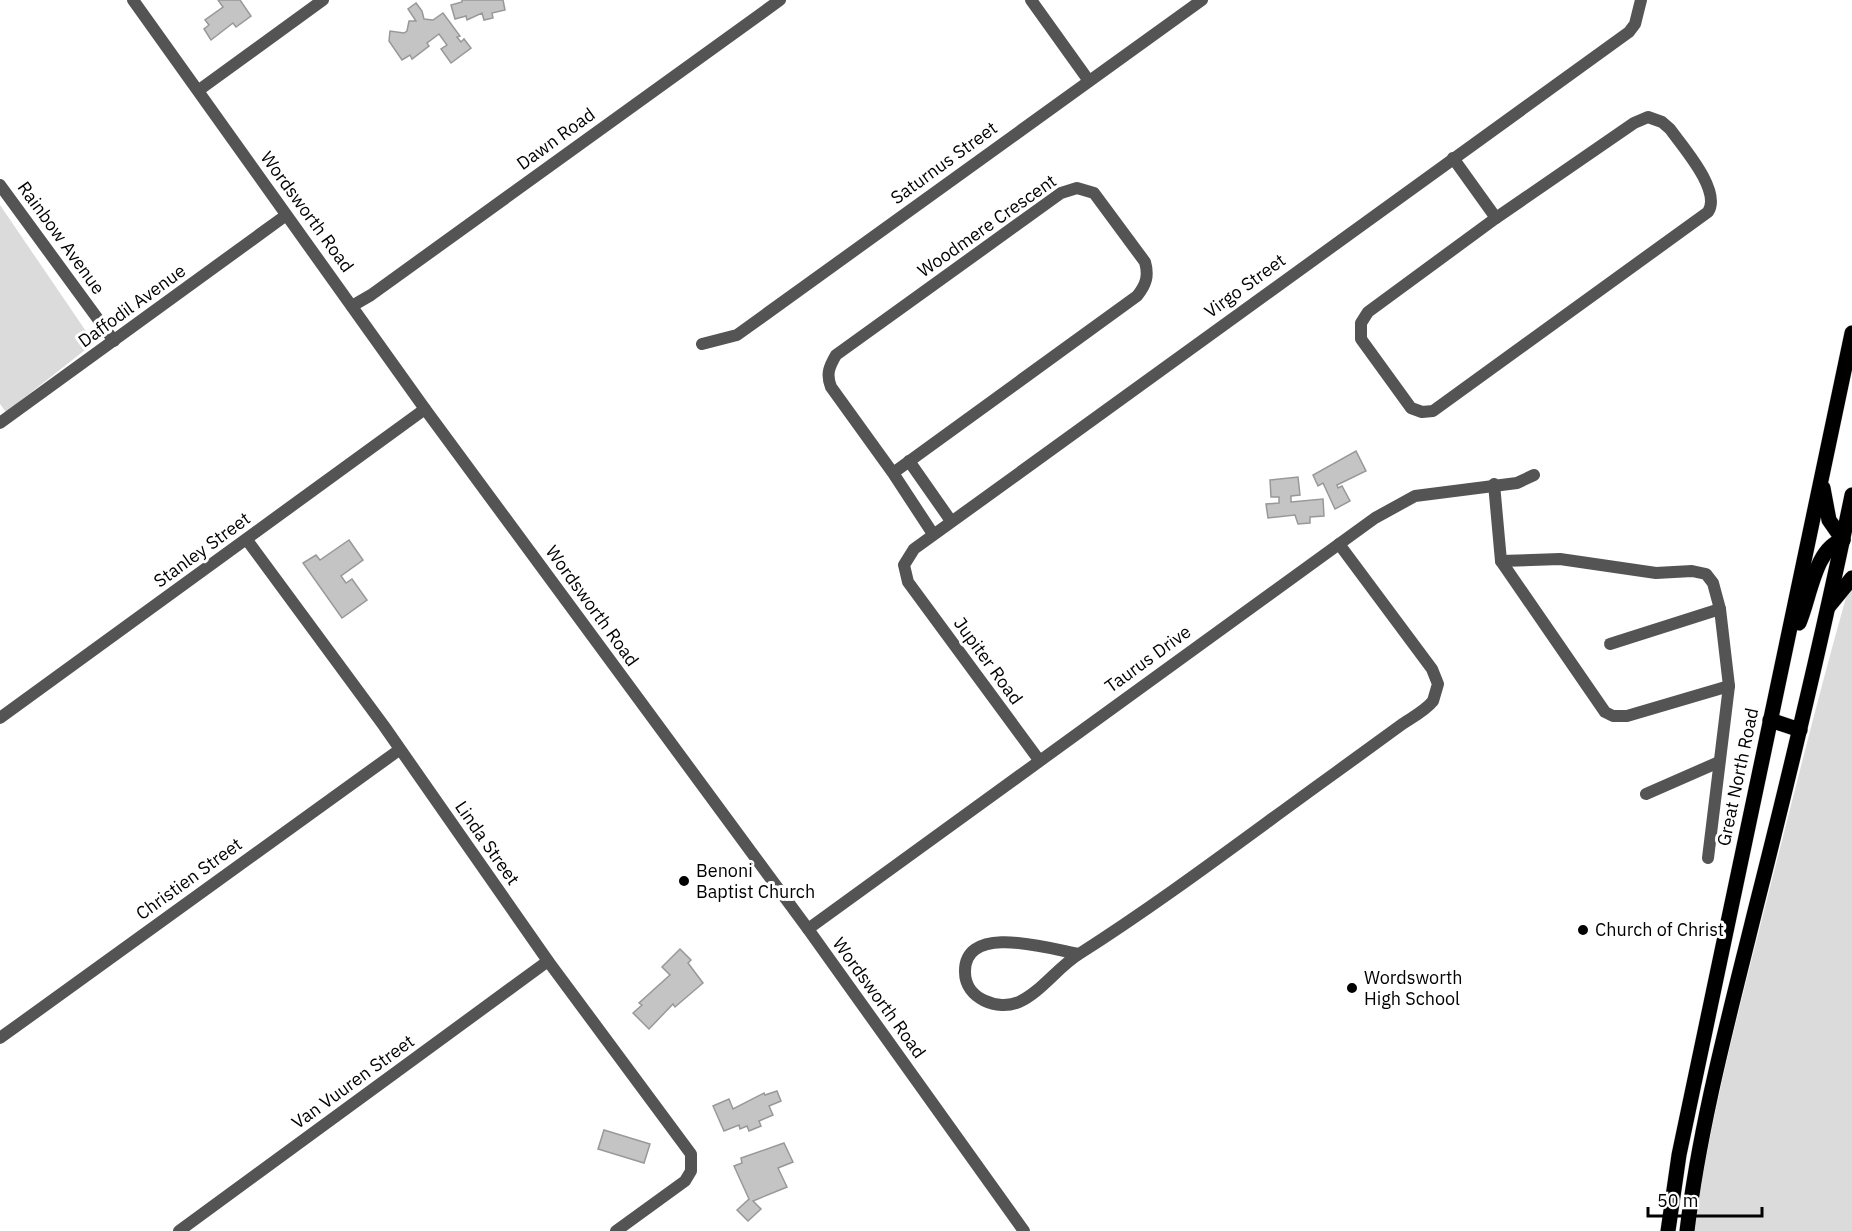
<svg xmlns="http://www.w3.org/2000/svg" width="1852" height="1231" font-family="'IBM Plex Sans',sans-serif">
	<rect width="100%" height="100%" fill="#fff"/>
	<g fill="#dbdbdb">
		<polygon points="0,205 94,343 6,412 0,404"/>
		<path d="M1852,585V1231H1694C1709,1123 1737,1017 1764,911C1791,806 1817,700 1847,594Z"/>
	</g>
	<g fill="#c4c4c4" stroke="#989898" stroke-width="1.5">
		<polygon points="218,0 240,0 251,16 236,27 233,23 211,40 204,29 209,25 205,20 223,7"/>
		<polygon points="462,0 503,0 505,10 492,13 493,18 484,20 482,13 467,20 466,16 455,19 451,5 462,2"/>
		<polygon points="416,3 422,11 424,19 433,20 443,13 460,36 457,37 461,42 464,39 471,48 451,63 441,49 447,45 439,34 427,43 429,46 412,59 410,55 402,60 389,41 390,31 404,33 407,31 409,21 416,21 408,9"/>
		<polygon points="1356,451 1366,471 1337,485 1338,488 1342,486 1350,501 1335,509 1323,483 1318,486 1313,475"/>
		<polygon points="1298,477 1300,495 1291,496 1291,502 1323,499 1324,516 1310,517 1310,523 1298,524 1295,515 1268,518 1266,504 1279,503 1279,497 1271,497 1270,480"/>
		<polygon points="349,540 363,560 341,576 346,583 352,579 367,600 342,618 303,563 316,555 320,560"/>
		<polygon points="680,949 691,960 688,963 703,983 675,1007 673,1004 649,1029 633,1013 642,1005 639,1003 670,975 662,967"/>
		<polygon points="777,1091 781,1101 769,1106 773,1115 759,1121 761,1126 749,1131 747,1126 740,1129 739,1125 724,1131 713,1106 729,1099 733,1109 764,1093 765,1095"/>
		<polygon points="604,1130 650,1144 644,1163 598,1149"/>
		<polygon points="784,1143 793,1162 778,1168 787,1187 753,1201 761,1209 748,1221 737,1210 749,1199 734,1166 742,1163 741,1158"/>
	</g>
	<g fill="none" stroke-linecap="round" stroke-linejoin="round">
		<g stroke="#dbdbdb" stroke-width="16">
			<g id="primary">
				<polyline points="1823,488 1829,520 1843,540"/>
				<polyline points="1829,606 1852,578"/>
				<path d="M1799,623C1810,598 1815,547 1843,540"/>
				<polyline points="1770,720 1800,730"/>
				<polyline points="1668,1231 1679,1155 1852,333"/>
				<path d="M1687,1231C1700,1123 1729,1017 1755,911C1790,773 1823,635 1852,495"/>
			</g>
		</g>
		<g stroke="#545454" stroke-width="12">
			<polyline points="133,0 425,409 808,929 1024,1231"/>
			<polyline points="1031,0 1089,81"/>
			<polyline points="199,90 323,0"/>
			<path d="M1648,117L1662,122L1670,129C1683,147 1722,191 1708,212L1433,411L1422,412L1411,408L1361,339V323L1368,312L1496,218L1634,123Z"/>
			<polyline points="1453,158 1496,218"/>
			<polyline points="0,185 114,341"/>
			<polyline points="352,306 371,295 780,0"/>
			<polyline points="702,344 737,335 1202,0"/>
			<polyline points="0,423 285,216"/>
			<polyline points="909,461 951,521"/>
			<path d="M893,473L1137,296C1146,285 1149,276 1145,262L1094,193L1077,188L1061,193L836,355C829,367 826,374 831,387L893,473L933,534"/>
			<polyline points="1494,484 1501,561 1605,712 1613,716 1627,716 1729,686"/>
			<polyline points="247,540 384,726 548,961 691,1154 691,1171 685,1181 616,1231"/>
			<polyline points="1501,561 1560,559 1656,573 1692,571 1706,574 1713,583 1720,609 1729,686 1708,858"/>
			<polyline points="1610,644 1720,609"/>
			<polyline points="0,718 425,409"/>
			<polyline points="1039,760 908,582 904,565 914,549 1629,32 1635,24 1641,0"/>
			<polyline points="1646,794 1719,762"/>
			<polyline points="808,929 1375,518 1415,496 1517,483 1534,475"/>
			<path d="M1078,954C1051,949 964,922 965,972C965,999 998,1011 1019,1002C1041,992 1058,967 1079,954C1167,898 1250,834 1335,773C1357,757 1379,741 1401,725C1411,718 1425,711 1433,701L1438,684L1432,669L1339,544"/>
			<polyline points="0,1038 399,750"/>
			<polyline points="179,1231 548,961"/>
		</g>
		<use href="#primary" stroke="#000" stroke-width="15"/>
	</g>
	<g fill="#000" stroke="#fff" stroke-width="2">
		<circle cx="684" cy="881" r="6"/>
		<circle cx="1583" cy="930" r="6"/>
		<circle cx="1352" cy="988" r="6"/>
	</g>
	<g text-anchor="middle" stroke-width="6" stroke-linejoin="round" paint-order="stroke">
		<g font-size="18" fill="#000" stroke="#fff">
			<text transform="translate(556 139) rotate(-36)" y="6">Dawn Road</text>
			<text transform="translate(944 163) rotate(-36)" y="6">Saturnus Street</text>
			<text transform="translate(307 212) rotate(54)" y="6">Wordsworth Road</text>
			<text transform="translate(987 226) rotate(-35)" y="6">Woodmere Crescent</text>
			<text transform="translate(61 238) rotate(54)" y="6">Rainbow Avenue</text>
			<text transform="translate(1245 286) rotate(-36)" y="6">Virgo Street</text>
			<text transform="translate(132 306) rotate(-36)" y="6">Daffodil Avenue</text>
			<text transform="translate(202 550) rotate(-36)" y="6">Stanley Street</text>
			<text transform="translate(592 606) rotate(54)" y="6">Wordsworth Road</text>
			<text transform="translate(1148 659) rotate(-36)" y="6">Taurus Drive</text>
			<text transform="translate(988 661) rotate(54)" y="6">Jupiter Road</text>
			<text transform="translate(1738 777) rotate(-78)" y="6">Great North Road</text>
			<text transform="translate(487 843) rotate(55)" y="6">Linda Street</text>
			<text transform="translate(189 879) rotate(-36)" y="6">Christien Street</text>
			<text transform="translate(879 998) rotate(54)" y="6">Wordsworth Road</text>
			<text transform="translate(353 1082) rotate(-36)" y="6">Van Vuuren Street</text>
		</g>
		<g font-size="18" fill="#000" stroke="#fff" text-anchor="start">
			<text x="696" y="877">Benoni<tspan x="696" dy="21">Baptist Church</tspan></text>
			<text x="1595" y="936">Church of Christ</text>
			<text x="1364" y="984">Wordsworth<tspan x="1364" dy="21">High School</tspan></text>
		</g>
	</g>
	<path d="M1648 1207v9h114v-9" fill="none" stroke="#000000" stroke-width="3"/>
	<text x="1657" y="1207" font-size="18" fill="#000000" stroke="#ffffff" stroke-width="4.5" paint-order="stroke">50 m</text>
</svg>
